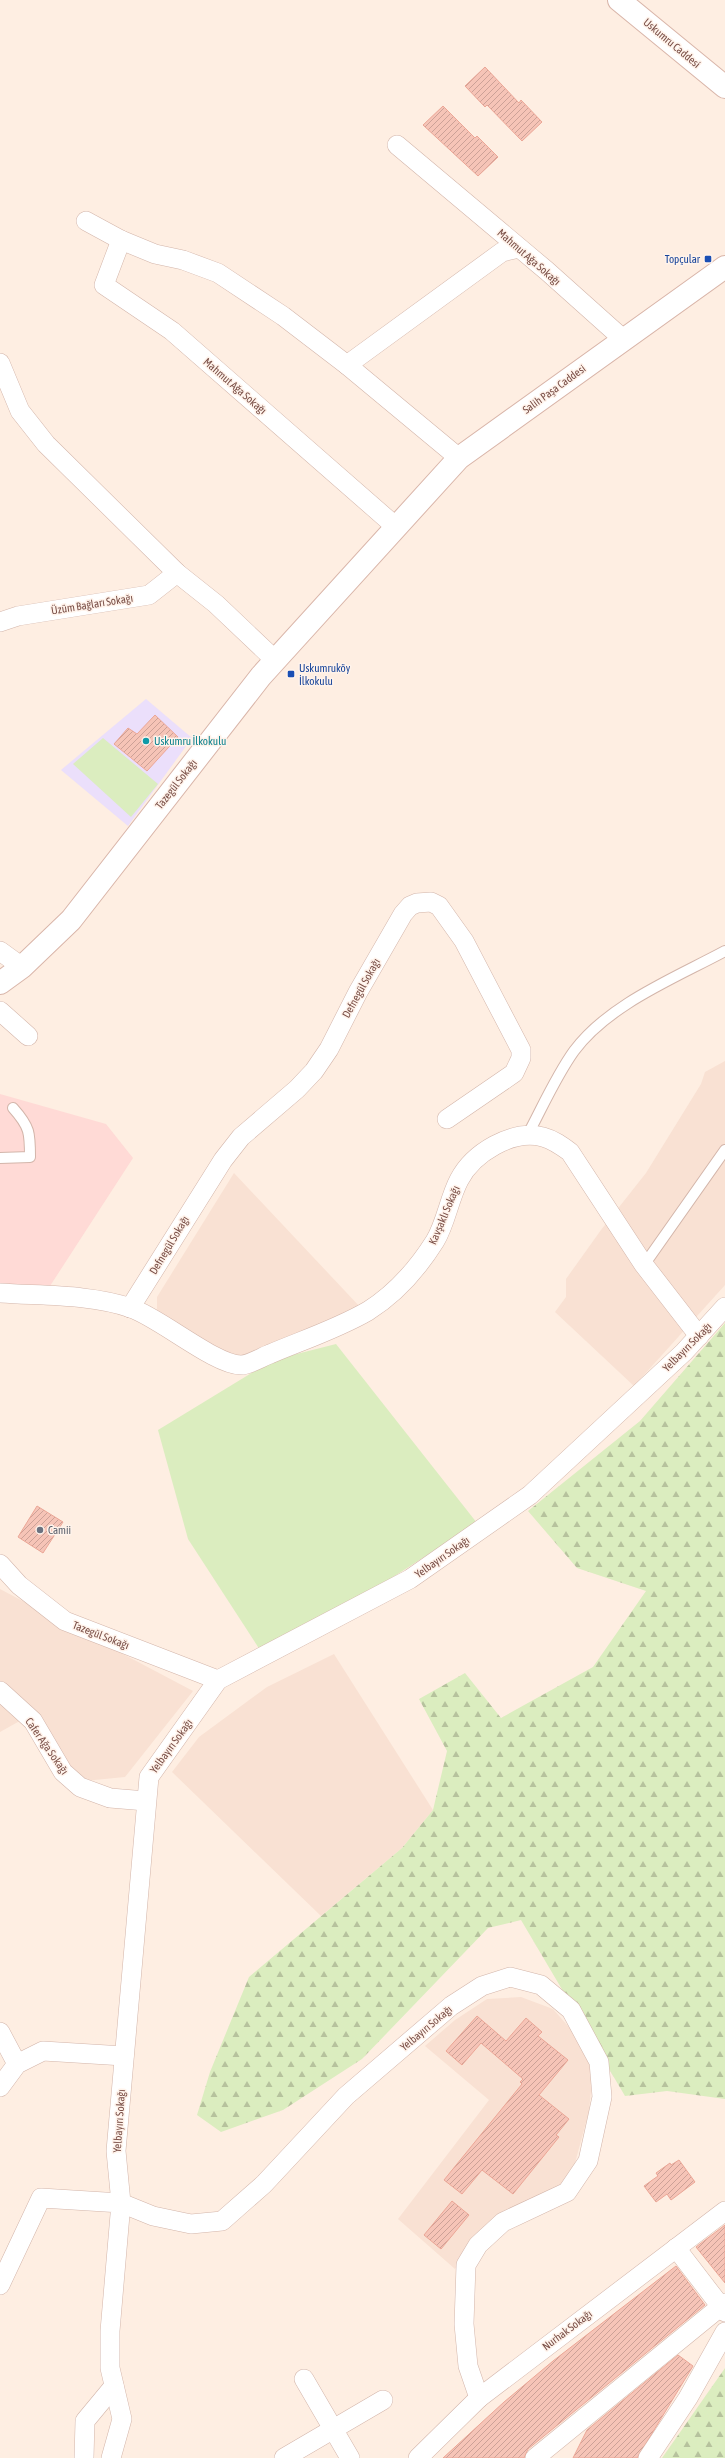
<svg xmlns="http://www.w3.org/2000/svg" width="725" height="2458" font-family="'Asap Condensed',sans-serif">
	<defs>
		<pattern id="forest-firs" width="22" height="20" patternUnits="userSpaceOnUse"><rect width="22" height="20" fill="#dbedbf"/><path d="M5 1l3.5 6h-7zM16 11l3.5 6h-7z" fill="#b6c29d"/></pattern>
		<pattern id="building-hatch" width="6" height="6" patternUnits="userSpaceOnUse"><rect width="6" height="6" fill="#f6c4b7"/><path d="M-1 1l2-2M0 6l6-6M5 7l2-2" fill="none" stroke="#cca197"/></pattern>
	</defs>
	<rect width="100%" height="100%" fill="#feeee2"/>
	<g fill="#f9e1d3">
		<polygon points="725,1061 725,1285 634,1386 555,1312 566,1297 566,1279 601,1230 646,1173 701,1084 705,1072"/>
		<polygon points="234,1173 361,1308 236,1359 221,1353 157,1310 157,1297"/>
		<polygon points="0,1589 193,1691 125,1777 74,1782 34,1713 0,1732"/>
		<polygon points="334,1654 433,1810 402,1848 321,1916 172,1772 199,1737 267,1687"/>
		<polygon points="521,1997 553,2009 582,2042 593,2070 589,2111 575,2163 561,2184 546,2196 471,2240 455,2269 398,2219 489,2100 425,2046 455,2020 487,1999"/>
	</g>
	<polygon fill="#ffdad6" points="0,1094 106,1124 133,1158 50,1286 0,1285"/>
	<polygon fill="#ebdffb" points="146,699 192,738 128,826 61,770"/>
	<g fill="#dbedbf">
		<polygon points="103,738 158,784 131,817 73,764"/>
		<polygon points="336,1344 477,1523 376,1588 260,1650 188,1539 158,1430 273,1360"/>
	</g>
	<g fill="url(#forest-firs)">
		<polygon points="725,1323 725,2099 667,2091 625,2096 521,1920 488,1928 362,2059 283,2110 221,2132 197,2115 210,2072 249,1977 402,1848 433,1810 447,1751 419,1699 465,1673 501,1718 593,1667 646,1591 577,1568 528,1511 640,1421"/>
		<polygon points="725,2368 725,2458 662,2458"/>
	</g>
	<g fill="url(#building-hatch)" stroke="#eba696">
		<polygon points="485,67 519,103 521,100 542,122 522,141 487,105 485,107 465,86"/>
		<polygon points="443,106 475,138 477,136 498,157 478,176 423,125"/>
		<polygon points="155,715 178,737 147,771 114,744 128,728 137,734"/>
		<polygon points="37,1506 63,1522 43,1553 18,1537"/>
		<polygon points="477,2016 506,2041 526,2018 542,2032 538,2036 568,2060 539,2095 569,2119 556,2135 559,2137 513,2194 482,2170 462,2194 444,2180 522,2084 520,2082 523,2079 481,2043 462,2065 446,2051"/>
		<polygon points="679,2160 695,2182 671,2200 667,2194 656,2202 644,2186 658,2176 656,2173 670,2163 671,2165"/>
		<polygon points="452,2201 469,2215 441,2249 424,2235"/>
		<polygon points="725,2225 725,2283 696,2247"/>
		<polygon points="676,2266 705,2305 528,2449 524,2458 443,2458 504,2402 553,2361"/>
		<polygon points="678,2355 693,2366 637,2458 573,2458 587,2430"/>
	</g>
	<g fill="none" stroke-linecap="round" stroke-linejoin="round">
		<g stroke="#d3b5aa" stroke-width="12">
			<g id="lane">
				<path d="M527,1136C542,1108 556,1076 574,1051C609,1004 675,978 725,951"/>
				<path d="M0,1158L30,1157C30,1133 30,1127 13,1108"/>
				<polyline points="644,1265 725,1150"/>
			</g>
		</g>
		<g stroke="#d3b5aa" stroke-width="20">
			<g id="street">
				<polyline points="397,145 547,271 623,339"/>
				<polyline points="86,221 121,240 155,254 183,260 218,273 283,316 347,365 459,458"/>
				<polyline points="121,240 104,285 172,331 395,526"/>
				<polyline points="0,363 20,411 46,444 177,573 216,604 275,660"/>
				<polyline points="347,365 502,252 519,248"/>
				<polyline points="0,622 18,616 149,595 177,573"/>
				<polyline points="0,951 22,967"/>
				<polyline points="0,1011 28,1036"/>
				<path d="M0,1293C42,1296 90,1294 131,1308C160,1318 215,1365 241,1365C249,1365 262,1357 270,1354C303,1340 337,1329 368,1311C395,1294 418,1268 435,1241C446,1223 449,1199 459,1180C473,1153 512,1129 543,1137C554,1140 562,1146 570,1152L644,1265L699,1336"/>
				<polyline points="130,1308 223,1160 241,1137 297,1089 314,1071 329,1049 358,992 403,914 410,906 417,903 431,902 439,906 464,941 521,1050 521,1058 514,1073 447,1119"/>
				<polyline points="0,1564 19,1585 65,1621 218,1680"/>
				<polyline points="0,1691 33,1721 63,1772 80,1787 110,1798 146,1801"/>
				<polyline points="0,2032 17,2064"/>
				<polyline points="0,2087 17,2064 43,2051 124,2056"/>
				<polyline points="676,2248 725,2312"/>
				<polyline points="0,2285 41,2198 121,2203 110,2331 110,2368 122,2419 111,2458"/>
				<polyline points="304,2379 350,2458"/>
				<polyline points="479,2398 468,2366 464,2324 466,2265 478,2245 503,2222 567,2192 588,2161 602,2097 599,2062 571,2010 541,1985 510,1977 482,1986 451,2006 346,2096 264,2184 222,2221 191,2224 153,2216 121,2203 116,2151 149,1777 218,1680 410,1579 530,1495 684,1352 725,1307"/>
				<polyline points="84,2458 85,2421 114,2386"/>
				<polyline points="284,2458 383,2400"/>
				<polyline points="418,2458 479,2398 725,2211"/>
				<polyline points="535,2458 725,2303"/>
				<polyline points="648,2458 688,2398 725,2332"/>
			</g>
		</g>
		<g stroke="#d9b5a9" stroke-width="24">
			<g id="secondary">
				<polyline points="619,0 725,87"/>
				<polyline points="0,983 22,967 71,920 261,676 459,458 725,267"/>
			</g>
		</g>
		<use href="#lane" stroke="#fff" stroke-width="10"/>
		<use href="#street" stroke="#fff" stroke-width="19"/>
		<use href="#secondary" stroke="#fff" stroke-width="22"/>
	</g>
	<g fill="#1a4fb4" stroke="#fff3eb" stroke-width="1.5">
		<rect x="704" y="255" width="8" height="8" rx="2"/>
		<rect x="287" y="670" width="8" height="8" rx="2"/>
	</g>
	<circle fill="#0f9aa8" stroke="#fff3eb" stroke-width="1.5" cx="146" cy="741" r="4"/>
	<circle fill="#6b7280" stroke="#fff3eb" stroke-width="1.5" cx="40" cy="1530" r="4"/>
	<g text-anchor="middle" stroke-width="3" stroke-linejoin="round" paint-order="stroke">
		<g font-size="11" fill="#794e46" stroke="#fff3eb">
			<text transform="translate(672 43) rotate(40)" y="4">Uskumru Caddesi</text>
			<text transform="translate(529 257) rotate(41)" y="4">Mahmut Ağa Sokağı</text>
			<text transform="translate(235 386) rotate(41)" y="4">Mahmut Ağa Sokağı</text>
			<text transform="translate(554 389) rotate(-36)" y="4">Salih Paşa Caddesi</text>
			<text transform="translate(92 604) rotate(-9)" y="4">Üzüm Bağları Sokağı</text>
			<text transform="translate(176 784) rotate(-52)" y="4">Tazegül Sokağı</text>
			<text transform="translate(361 988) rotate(-61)" y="4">Defnegül Sokağı</text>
			<text transform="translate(444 1215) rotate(-67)" y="4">Kavşaklı Sokağı</text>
			<text transform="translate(169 1245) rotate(-59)" y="4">Defnegül Sokağı</text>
			<text transform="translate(687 1347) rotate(-45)" y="4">Yelbayırı Sokağı</text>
			<text transform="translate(442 1557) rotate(-35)" y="4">Yelbayırı Sokağı</text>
			<text transform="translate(101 1635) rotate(21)" y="4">Tazegül Sokağı</text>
			<text transform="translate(47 1746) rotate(55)" y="4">Cafer Ağa Sokağı</text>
			<text transform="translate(171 1746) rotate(-54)" y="4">Yelbayırı Sokağı</text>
			<text transform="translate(426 2028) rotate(-40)" y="4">Yelbayırı Sokağı</text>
			<text transform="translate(119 2121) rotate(-86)" y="4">Yelbayırı Sokağı</text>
			<text transform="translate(567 2330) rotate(-37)" y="4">Nurhak Sokağı</text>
		</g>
		<g font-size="11" fill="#164399" stroke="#fff3eb" text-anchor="end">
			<text x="700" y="263">Topçular</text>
			<text x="299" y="672" text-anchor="start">Uskumruköy<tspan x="299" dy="13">İlkokulu</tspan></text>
		</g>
		<g font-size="11" fill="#0d838f" stroke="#fff3eb" text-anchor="start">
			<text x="154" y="745">Uskumru İlkokulu</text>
		</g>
		<g font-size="11" fill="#5b616d" stroke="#fff3eb" text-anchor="start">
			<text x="48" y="1534">Camii</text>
		</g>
	</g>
</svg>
